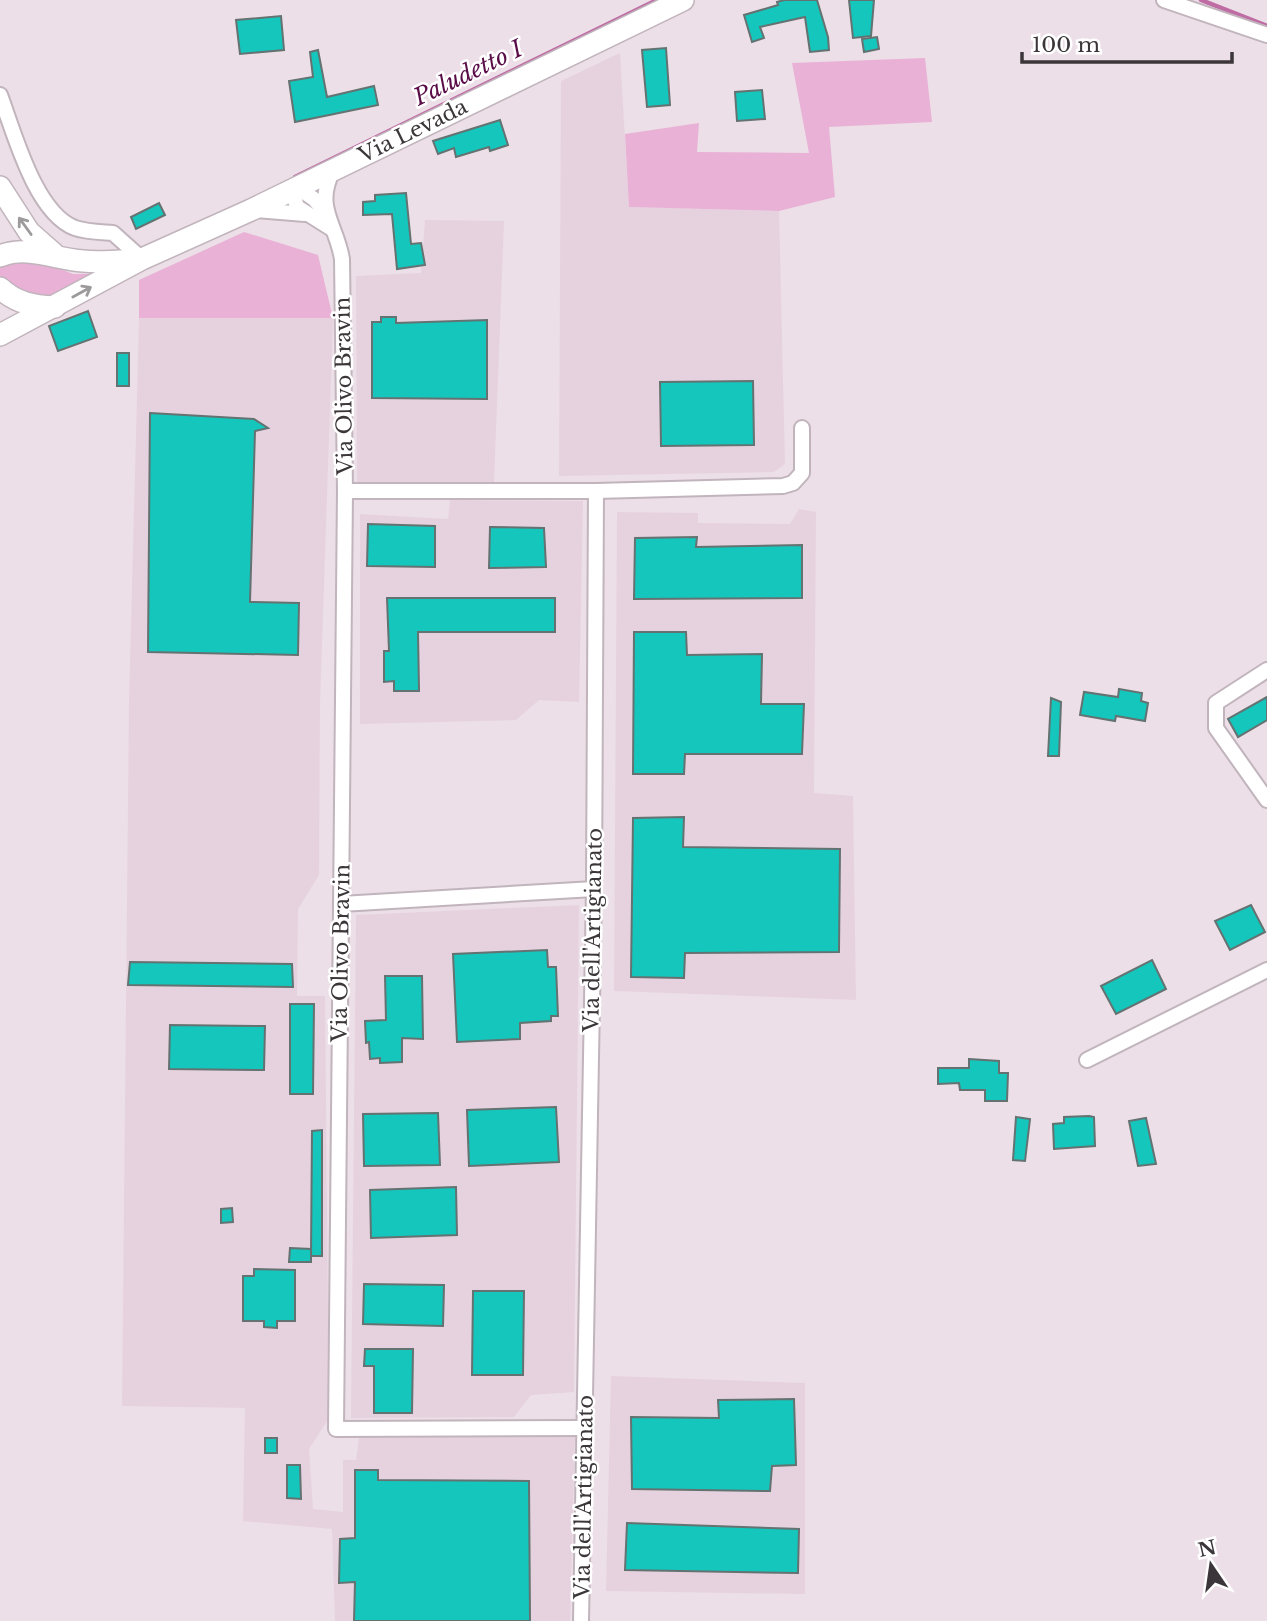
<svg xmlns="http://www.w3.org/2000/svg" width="1267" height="1621" font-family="'Libre Baskerville',serif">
	<rect width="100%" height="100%" fill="#ecdfe7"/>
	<g fill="#e6d2de">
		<polygon points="620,53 629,207 779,211 785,464 774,472 559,476 561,81"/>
		<polygon points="425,220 504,221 494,483 357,483 356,276 421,273"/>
		<polygon points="139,318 333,318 320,704 319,875 298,909 297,996 325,996 329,1418 309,1449 313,1509 343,1512 343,1460 356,1460 359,1438 575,1434 570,1621 335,1621 332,1529 243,1521 245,1408 122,1406 129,702"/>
		<polygon points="450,500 583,501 579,702 539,700 516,720 360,724 360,514 448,519"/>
		<polygon points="799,509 816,512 814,793 853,796 856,1000 614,991 617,512 698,513 698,523 790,524"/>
		<polygon points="579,905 574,1392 531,1395 514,1417 351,1418 356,915"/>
		<polygon points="611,1376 805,1383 805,1594 606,1591"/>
	</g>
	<g fill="#e9b1d6">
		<polygon points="925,58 932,122 829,127 835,197 779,211 629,207 625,134 699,123 697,152 809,153 792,63"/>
		<polygon points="244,232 318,255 333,318 139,318 139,280"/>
		<polygon points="8,262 43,262 73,274 99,274 60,299 32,301 0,278 0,265"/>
	</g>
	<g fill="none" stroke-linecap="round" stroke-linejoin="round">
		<g stroke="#bf6ca5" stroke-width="4.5">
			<polyline points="1201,0 1267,26"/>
			<polyline points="295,177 657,0"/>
		</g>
	</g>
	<g fill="#14c6bc" stroke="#647271" stroke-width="2">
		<polygon points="784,0 817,0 828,37 829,50 810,52 805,17 760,27 764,38 752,42 744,15 778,5 777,2"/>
		<polygon points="849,0 874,0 871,36 853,38"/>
		<polygon points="281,16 284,50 240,54 236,20"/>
		<polygon points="877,37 879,49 864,52 862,39"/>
		<polygon points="666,48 670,105 647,107 642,50"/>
		<polygon points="318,50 327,97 374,86 378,105 295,122 289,81 313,77 310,52"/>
		<polygon points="762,90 765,119 737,121 735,92"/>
		<polygon points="500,120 508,145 490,151 489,147 456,157 454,148 438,154 433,141"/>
		<polygon points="406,193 411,244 421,243 425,265 397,269 392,214 363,215 363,202 375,201 375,195"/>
		<polygon points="159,203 165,215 136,229 131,217"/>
		<polygon points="88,311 97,337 58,351 49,326"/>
		<polygon points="381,317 396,317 396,323 487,320 487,399 372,398 372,322 381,322"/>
		<rect x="117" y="353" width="12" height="33"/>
		<polygon points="753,381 754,445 661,446 660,382"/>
		<polygon points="150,413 254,419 268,428 255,431 250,602 299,603 298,655 148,652"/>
		<polygon points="368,524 435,526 435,567 367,566"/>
		<polygon points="490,527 544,528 546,567 489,568"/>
		<polygon points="697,537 696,547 802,545 802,598 634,599 635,538"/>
		<polygon points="387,598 555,598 555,632 418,632 419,691 394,691 394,681 384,682 384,651 389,651"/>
		<polygon points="634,632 686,632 687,655 762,654 761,704 804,704 802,754 685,754 684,774 633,774"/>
		<polygon points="1119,689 1142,693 1141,701 1148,703 1145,721 1116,716 1115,721 1080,715 1084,692 1118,697"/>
		<polygon points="1267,697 1267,720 1238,737 1228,719"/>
		<polygon points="1051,698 1061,702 1059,756 1048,756"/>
		<polygon points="684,817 683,847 840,849 839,952 685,953 684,978 631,977 633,818"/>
		<polygon points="1251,905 1265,932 1230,950 1215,921"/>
		<polygon points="547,950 548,967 556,967 558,1016 551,1016 551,1021 520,1023 520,1039 457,1042 453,954"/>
		<polygon points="1152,960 1166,989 1116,1014 1101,986"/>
		<polygon points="130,962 292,964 293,987 128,985"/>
		<polygon points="385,976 422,976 423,1039 402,1038 402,1062 380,1063 380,1058 370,1059 369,1042 366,1043 365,1021 386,1020"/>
		<polygon points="290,1004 314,1004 313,1094 290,1094"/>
		<polygon points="170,1025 265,1026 264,1070 169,1069"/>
		<polygon points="969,1059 999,1061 999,1073 1008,1073 1007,1101 985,1101 985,1090 960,1090 959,1083 938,1084 938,1068 969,1068"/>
		<polygon points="556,1107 559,1162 469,1166 467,1110"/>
		<polygon points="438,1113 440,1165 364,1166 363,1114"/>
		<polygon points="1089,1116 1094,1117 1095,1146 1054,1149 1053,1124 1064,1123 1064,1117"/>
		<polygon points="1016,1117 1030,1119 1025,1161 1013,1160"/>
		<polygon points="1146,1118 1156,1164 1138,1166 1129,1121"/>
		<polygon points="322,1130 322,1256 311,1256 312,1131"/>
		<polygon points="456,1187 457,1235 371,1238 370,1190"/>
		<polygon points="232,1208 233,1222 221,1223 221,1209"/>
		<polygon points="290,1248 311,1249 311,1262 289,1262"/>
		<polygon points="254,1269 295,1270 295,1321 277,1321 277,1328 264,1327 264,1321 243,1321 243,1276 254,1276"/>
		<polygon points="364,1284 444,1285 443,1326 363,1324"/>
		<polygon points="473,1291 524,1291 523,1375 472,1375"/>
		<polygon points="365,1349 413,1349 412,1413 374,1413 374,1366 364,1366"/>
		<polygon points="794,1399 796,1465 772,1466 770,1491 632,1489 631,1417 719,1418 718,1400"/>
		<rect x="265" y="1438" width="12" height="15"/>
		<polygon points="287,1465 300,1465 301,1499 287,1498"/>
		<polygon points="355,1470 378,1470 378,1480 529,1481 530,1621 354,1621 355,1582 339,1583 340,1539 355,1538"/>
		<polygon points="627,1523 799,1529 798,1573 625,1570"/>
	</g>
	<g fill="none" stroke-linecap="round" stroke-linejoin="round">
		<g stroke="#c1b4bc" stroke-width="18">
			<g id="minor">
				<polyline points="1164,0 1267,35"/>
				<path d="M0,95C14,132 35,213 75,228C87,232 100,232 113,233L142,259"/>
				<path d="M333,170C314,208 336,223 342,259L345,491L336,1429L586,1428"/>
				<polyline points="297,187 314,199 326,213"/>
				<polyline points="292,190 297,207 332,229"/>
				<polyline points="256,210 305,214"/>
				<polyline points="345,491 596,491 783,486 793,483 802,473 802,428"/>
				<polyline points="1267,670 1216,703 1216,728 1267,800"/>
				<polyline points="341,904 594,889"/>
				<polyline points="1087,1060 1267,970"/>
				<polyline points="581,1621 594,889 596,491"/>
			</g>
		</g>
		<g stroke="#c1b4bc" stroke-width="24">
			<g id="secondary">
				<polyline points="0,187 29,232 54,254"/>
				<path d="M0,256C28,245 54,259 83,261C100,263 117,261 133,260"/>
				<path d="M0,288C16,303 33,306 55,307"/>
				<polyline points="0,335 142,259 251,210 683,0"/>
			</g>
		</g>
		<use href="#minor" stroke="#fff" stroke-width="14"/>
		<use href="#secondary" stroke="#fff" stroke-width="21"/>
	</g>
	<defs><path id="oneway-shaft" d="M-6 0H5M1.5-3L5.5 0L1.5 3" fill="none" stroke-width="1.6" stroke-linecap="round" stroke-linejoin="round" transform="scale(1.75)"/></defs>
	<g stroke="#9d9a9c">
		<use href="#oneway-shaft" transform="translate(25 226) rotate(-126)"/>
		<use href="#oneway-shaft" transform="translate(82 292) rotate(-29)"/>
	</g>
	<g text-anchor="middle" stroke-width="5" stroke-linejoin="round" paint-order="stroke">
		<g font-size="21" fill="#3b3639" stroke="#fff">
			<text transform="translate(413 131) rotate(-26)" y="7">Via Levada</text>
			<text transform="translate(344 386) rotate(-91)" y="7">Via Olivo Bravin</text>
			<text transform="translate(593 930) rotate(-89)" y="7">Via dell'Artigianato</text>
			<text transform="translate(341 953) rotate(-89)" y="7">Via Olivo Bravin</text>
			<text transform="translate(584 1497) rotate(-89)" y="7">Via dell'Artigianato</text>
		</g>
		<g font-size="23" font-style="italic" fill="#590c47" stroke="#fff">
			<text transform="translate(468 73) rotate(-26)" y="8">Paludetto I</text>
		</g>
	</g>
	<g transform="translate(1211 1565) rotate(347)" stroke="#ffffff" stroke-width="5" paint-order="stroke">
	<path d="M0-5L12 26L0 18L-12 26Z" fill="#3b3639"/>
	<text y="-10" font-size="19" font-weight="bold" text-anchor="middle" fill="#3b3639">N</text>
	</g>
	<path d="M1022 52v10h210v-10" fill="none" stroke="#3b3639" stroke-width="3.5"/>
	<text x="1032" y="52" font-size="21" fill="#3b3639" stroke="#ffffff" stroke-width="5" paint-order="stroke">100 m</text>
</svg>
